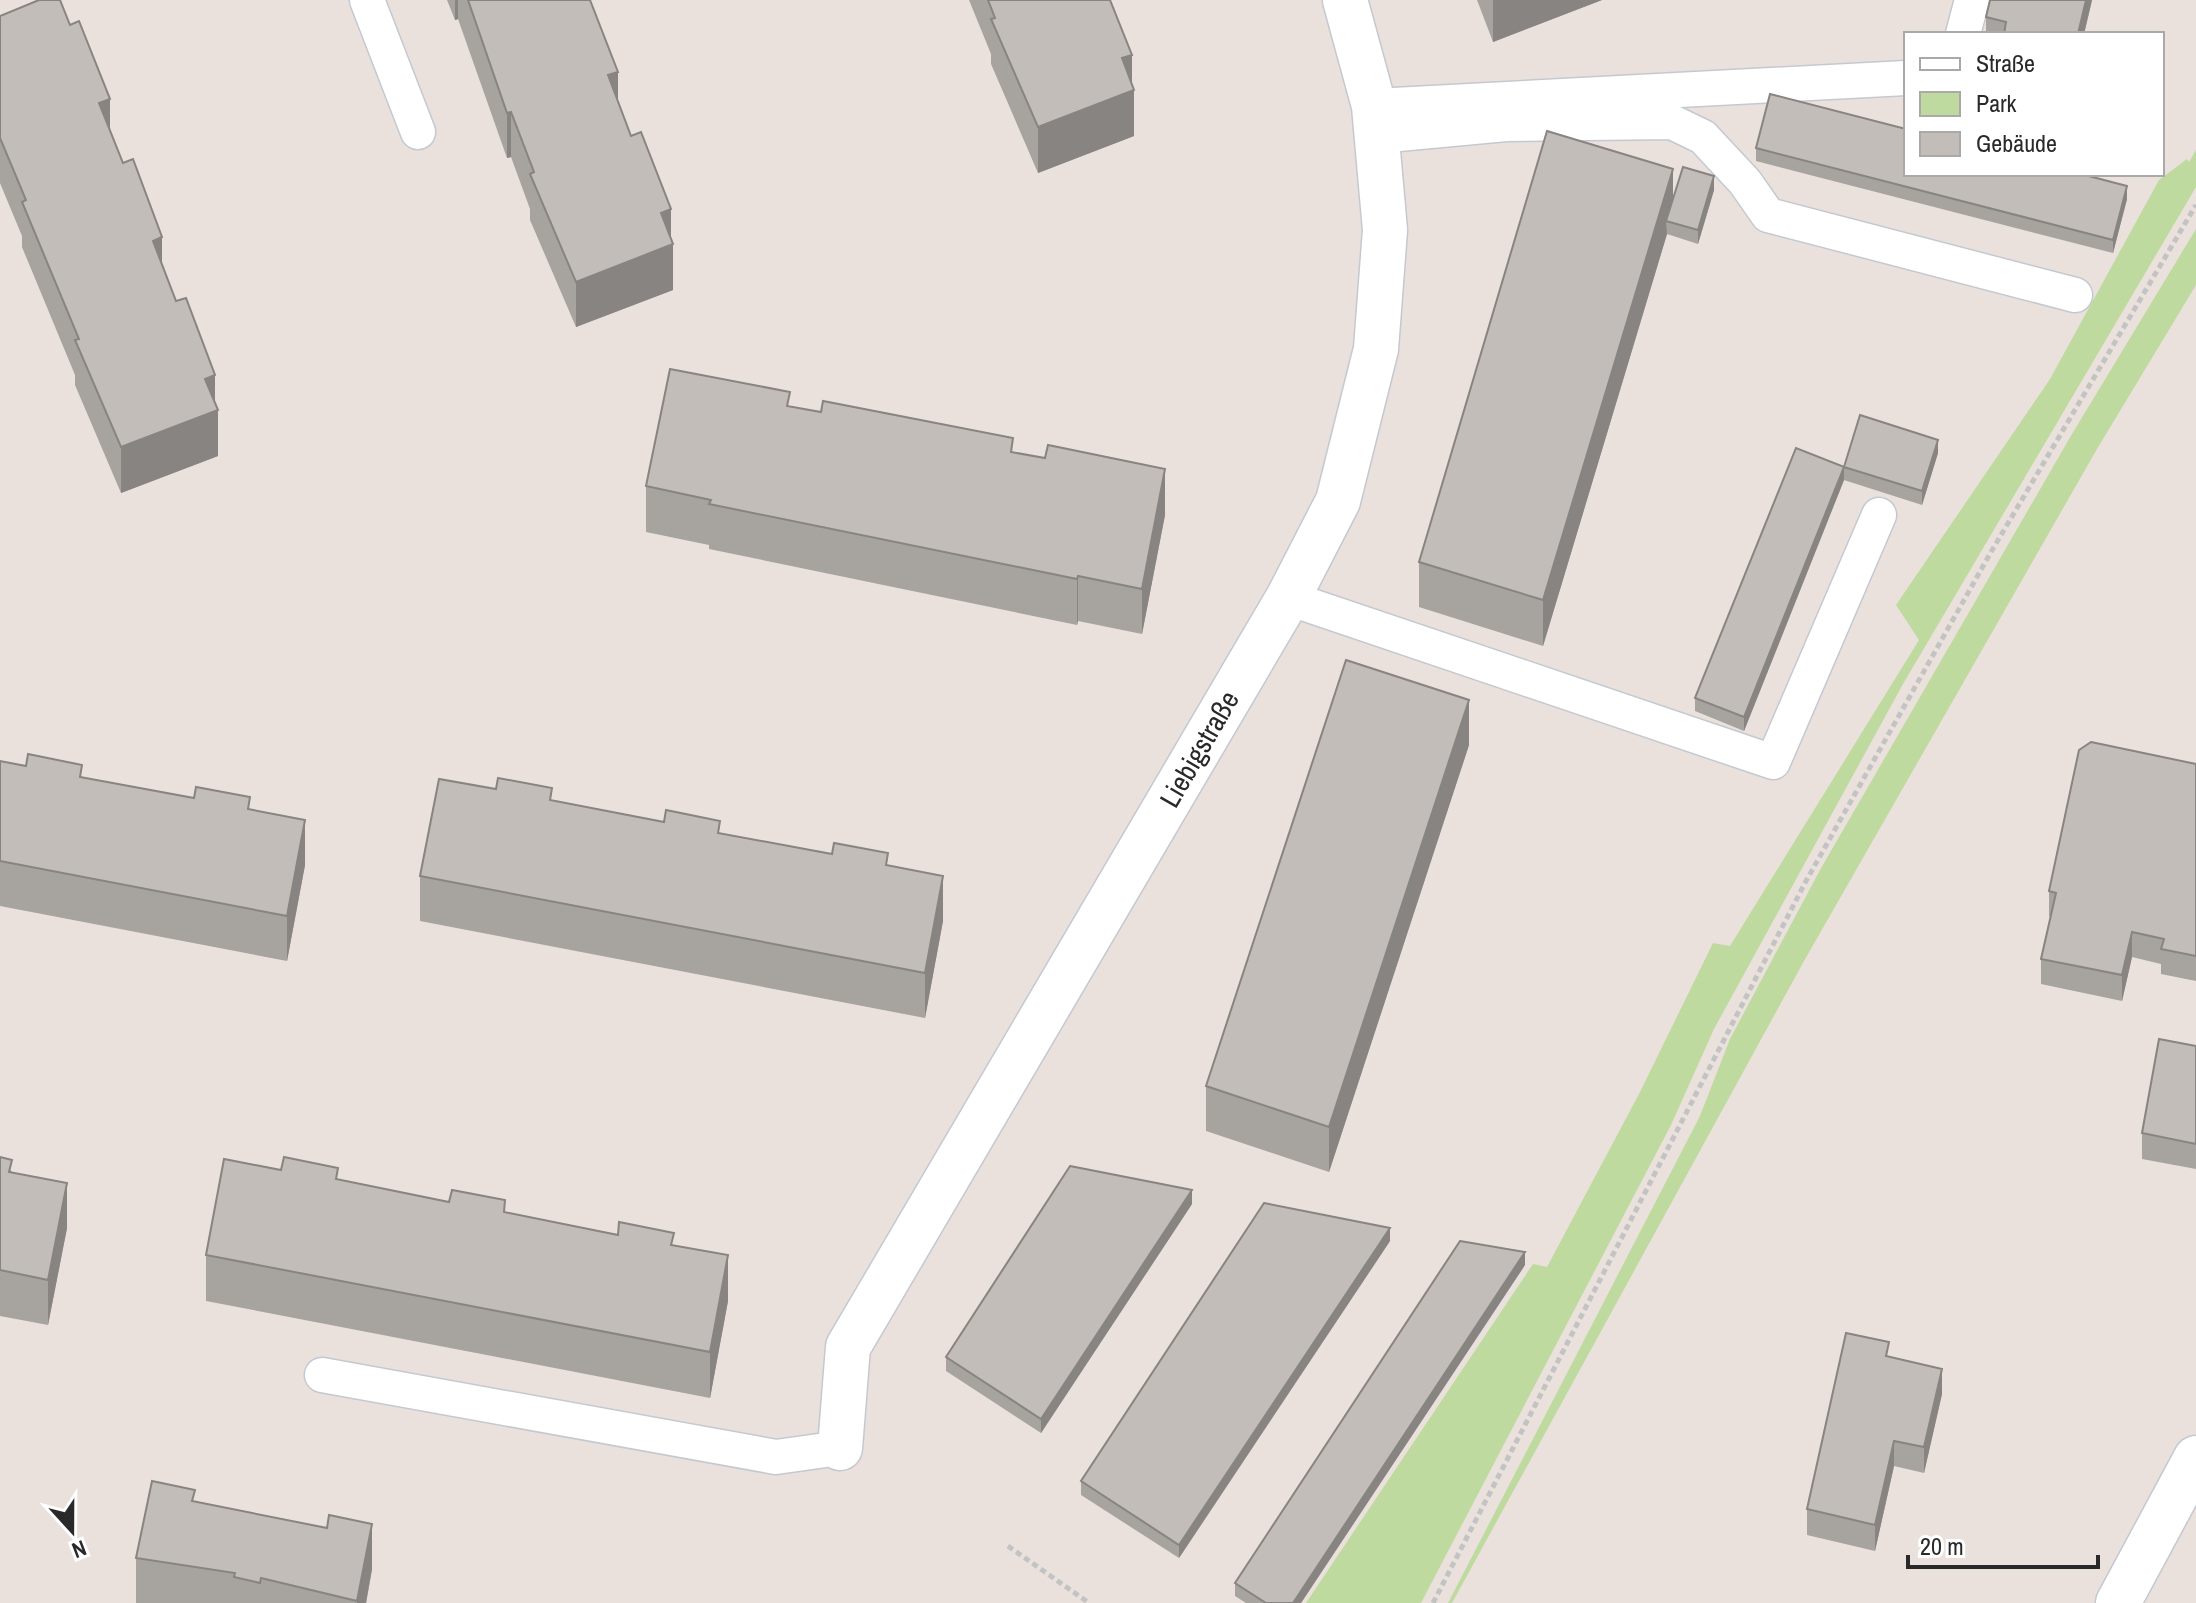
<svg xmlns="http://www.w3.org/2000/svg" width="2196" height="1603" font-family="'Archivo Narrow',sans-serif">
	<rect width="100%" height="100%" fill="#eae1dc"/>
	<g fill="#beda9f">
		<polygon points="2196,150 2196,187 1903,684 1714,1029 1671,1125 1421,1603 1306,1603 1533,1264 1547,1267 1639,1094 1713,943 1730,946 1919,640 1896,605 2050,379 2159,180 2187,159 2189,162"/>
		<polygon points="2196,229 2196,285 2097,449 1804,961 1452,1603 1448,1603 1700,1116 1730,1039 1820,870 2072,434"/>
	</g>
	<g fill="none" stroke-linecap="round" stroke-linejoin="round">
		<g stroke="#c4c9d1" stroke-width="37">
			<g id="service">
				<polyline points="367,0 418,132"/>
				<polyline points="1963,34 1972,0"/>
				<polyline points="1374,106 1906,78"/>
				<polyline points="1377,136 1506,124 1672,122 1703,137 1745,182 1768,215 2075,295"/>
				<polyline points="1288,598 1773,762 1879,515"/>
				<polyline points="322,1375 776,1457 840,1448"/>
			</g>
		</g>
		<g stroke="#c4c9d1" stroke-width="47">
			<g id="minor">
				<polyline points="840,1448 848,1347 1288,598 1338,501 1376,349 1385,230 1374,106 1345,0"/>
				<polyline points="2118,1603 2196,1458"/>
			</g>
		</g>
		<g stroke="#c3c3c3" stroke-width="5" stroke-dasharray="6 4" stroke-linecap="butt">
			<polyline points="1008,1546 1089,1603"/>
			<polyline points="1433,1603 1806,881 1991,552 2196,205"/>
		</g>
		<use href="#service" stroke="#fff" stroke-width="34"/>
		<use href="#minor" stroke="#fff" stroke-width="44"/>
	</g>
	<g fill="#a7a39e">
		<polygon points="447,0 590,0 618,101 671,239 673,290 576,327 530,220 530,209 511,157 507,158 458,19 455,20"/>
		<polygon points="969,0 1110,0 1132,84 1134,136 1038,173 991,64 991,54"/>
		<polygon points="1477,0 1602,0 1493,42"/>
		<polygon points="1990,0 2092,0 2084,34 1986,34 1986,17"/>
		<polygon points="0,16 110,130 215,404 218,456 121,493 75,385 75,375 22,247 22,236 0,183"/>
		<polygon points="1756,148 2127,199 2113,253 1756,161"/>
		<polygon points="1714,190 1698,244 1667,234 1543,646 1419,607 1419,562 1673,199"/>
		<polygon points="790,406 1013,452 1165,515 1142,634 1078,621 1077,625 709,549 709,545 646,532 646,486"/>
		<polygon points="1938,453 1922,505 1844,480 1744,731 1695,711 1695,698 1844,467"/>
		<polygon points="1469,745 1329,1172 1206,1131 1206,1086"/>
		<polygon points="0,761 250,809 305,865 287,961 0,906"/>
		<polygon points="2196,764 2196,981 2161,974 2161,964 2132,957 2122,1001 2041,984 2041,959 2050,917 2049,916 2049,891"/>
		<polygon points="552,800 888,866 943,921 925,1018 420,921 420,876"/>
		<polygon points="2196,1046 2196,1169 2142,1159 2142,1133"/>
		<polygon points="0,1157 12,1172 67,1228 48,1325 0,1316"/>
		<polygon points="281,1170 674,1245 728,1301 710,1398 206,1301 206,1255"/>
		<polygon points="1192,1204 1041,1433 946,1371 946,1357"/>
		<polygon points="1390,1241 1179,1558 1081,1495 1081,1481"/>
		<polygon points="1525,1265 1301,1603 1246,1603 1235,1596 1235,1583"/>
		<polygon points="1889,1357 1942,1394 1924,1473 1894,1466 1875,1551 1807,1535 1807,1509"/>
		<polygon points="195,1502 372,1569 366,1603 136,1603 136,1558"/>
	</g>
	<g fill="#888481">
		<polygon points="455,0 458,0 458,19 455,20"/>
		<polygon points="1493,0 1602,0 1493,42"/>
		<polygon points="2086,0 2092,0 2084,34 2078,34"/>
		<polygon points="1132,55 1132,91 1134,90 1134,136 1038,173 1038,127 1122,58"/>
		<polygon points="618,72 618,117 608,75"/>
		<polygon points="110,99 110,144 99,103"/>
		<polygon points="511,112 511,157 507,158 507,113"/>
		<polygon points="1673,169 1673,215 1666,221 1667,234 1543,646 1543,600"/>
		<polygon points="1714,176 1714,190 1698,244 1698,230"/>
		<polygon points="2127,186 2127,199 2113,253 2113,240"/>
		<polygon points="671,209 671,245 673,244 673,290 576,327 576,282 661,213"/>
		<polygon points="162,237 162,283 153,241"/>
		<polygon points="215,375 215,411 218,410 218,456 121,493 121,447 205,379"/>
		<polygon points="1938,440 1938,453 1922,505 1922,491"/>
		<polygon points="1844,467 1844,480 1744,731 1744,717"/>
		<polygon points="1165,469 1165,515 1142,634 1142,589"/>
		<polygon points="1078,576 1078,621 1077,625 1077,579"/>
		<polygon points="1469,700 1469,745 1329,1172 1329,1127"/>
		<polygon points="305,820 305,865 287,961 287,916"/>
		<polygon points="943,876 943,921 925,1018 925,973"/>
		<polygon points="2132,932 2132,957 2122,1001 2122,975"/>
		<polygon points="67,1183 67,1228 48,1325 48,1280"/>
		<polygon points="1192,1190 1192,1204 1041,1433 1041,1419"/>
		<polygon points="1390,1228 1390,1241 1179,1558 1179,1545"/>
		<polygon points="1525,1252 1525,1265 1301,1603 1293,1603"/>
		<polygon points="728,1255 728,1301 710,1398 710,1352"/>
		<polygon points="1942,1369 1942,1394 1924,1473 1924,1447"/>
		<polygon points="1894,1441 1894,1466 1875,1551 1875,1525"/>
		<polygon points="372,1524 372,1569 366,1603 357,1603"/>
	</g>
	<g fill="#c2bdb8" stroke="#888481" stroke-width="2">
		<polygon points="39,0 60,0 70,25 79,21 110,99 99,103 123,163 133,159 162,237 153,241 176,301 186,298 215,375 205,379 218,410 121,447 75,340 79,339 22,202 26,200 0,138 0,16"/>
		<polygon points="468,0 590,0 618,72 608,75 631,136 641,132 671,209 661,213 673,244 576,282 530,174 534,172 511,112 507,113"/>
		<polygon points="988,0 1110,0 1132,55 1122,58 1134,90 1038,127 991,19 995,18"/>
		<polygon points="1990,0 2086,0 2078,34 2004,34 2006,22 1986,17"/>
		<polygon points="1770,94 1906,129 1906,174 2081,174 2127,186 2113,240 1756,148"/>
		<polygon points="1547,131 1673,169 1543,600 1419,562"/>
		<polygon points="1683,167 1714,176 1698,230 1666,221"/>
		<polygon points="670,369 790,392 787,406 821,412 823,401 1013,438 1011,452 1045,458 1048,445 1165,469 1142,589 1078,576 1077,579 709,504 711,500 646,486"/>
		<polygon points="1860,415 1938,440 1922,491 1844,467 1744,717 1695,698 1796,448 1844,467"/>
		<polygon points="1346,660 1469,700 1329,1127 1206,1086"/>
		<polygon points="2091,742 2196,764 2196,956 2161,949 2164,939 2132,932 2122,975 2041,959 2056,893 2049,891 2079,750"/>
		<polygon points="28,754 82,765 80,777 194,798 196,787 250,797 248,809 305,820 287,916 0,861 0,761 26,766"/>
		<polygon points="498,778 552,788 550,800 664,822 666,810 720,821 718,833 832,854 834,843 888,853 886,865 943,876 925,973 420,876 439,779 496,789"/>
		<polygon points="2159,1039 2196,1046 2196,1144 2142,1133"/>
		<polygon points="0,1157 12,1160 9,1172 67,1183 48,1280 0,1270"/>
		<polygon points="284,1157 338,1168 336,1179 449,1202 452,1190 505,1200 504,1212 618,1235 619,1222 674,1233 671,1245 728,1255 710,1352 206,1255 224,1159 281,1170"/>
		<polygon points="1070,1166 1192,1190 1041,1419 946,1357"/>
		<polygon points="1264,1203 1390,1228 1179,1545 1081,1481"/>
		<polygon points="1460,1241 1525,1252 1293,1603 1266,1603 1235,1583"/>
		<polygon points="1846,1333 1889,1342 1886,1356 1942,1369 1924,1447 1894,1441 1875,1525 1807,1509"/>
		<polygon points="152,1481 195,1490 192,1501 327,1528 329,1515 372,1524 357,1601 261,1578 260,1583 234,1577 235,1573 136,1558"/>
	</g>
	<g text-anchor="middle" stroke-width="8" stroke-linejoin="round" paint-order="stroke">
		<g font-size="28" fill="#292929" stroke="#fff">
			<text transform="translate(1199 749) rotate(-60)" y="10">Liebigstraße</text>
		</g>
	</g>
	<rect x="1904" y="32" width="260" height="144" fill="#ffffff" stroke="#a9a9a9" stroke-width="2"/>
	<rect x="1920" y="58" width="40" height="12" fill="#ffffff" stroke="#a9a9a9" stroke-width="2"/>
	<text x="1976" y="72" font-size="24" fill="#292929">Straße</text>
	<rect x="1920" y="92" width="40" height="24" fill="#beda9f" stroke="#a9a9a9" stroke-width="2"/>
	<text x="1976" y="112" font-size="24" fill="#292929">Park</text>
	<rect x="1920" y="132" width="40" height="24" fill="#c2bdb8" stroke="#a9a9a9" stroke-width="2"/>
	<text x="1976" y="152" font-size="24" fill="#292929">Gebäude</text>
	<g transform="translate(72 1531) rotate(159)" stroke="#ffffff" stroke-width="6" paint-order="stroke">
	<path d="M0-6L14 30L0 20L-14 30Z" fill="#292929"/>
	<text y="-12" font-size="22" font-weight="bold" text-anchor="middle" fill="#292929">N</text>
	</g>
	<path d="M1908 1555v12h190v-12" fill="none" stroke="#292929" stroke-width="4"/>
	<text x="1920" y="1555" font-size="24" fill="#292929" stroke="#ffffff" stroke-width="6" paint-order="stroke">20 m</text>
</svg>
